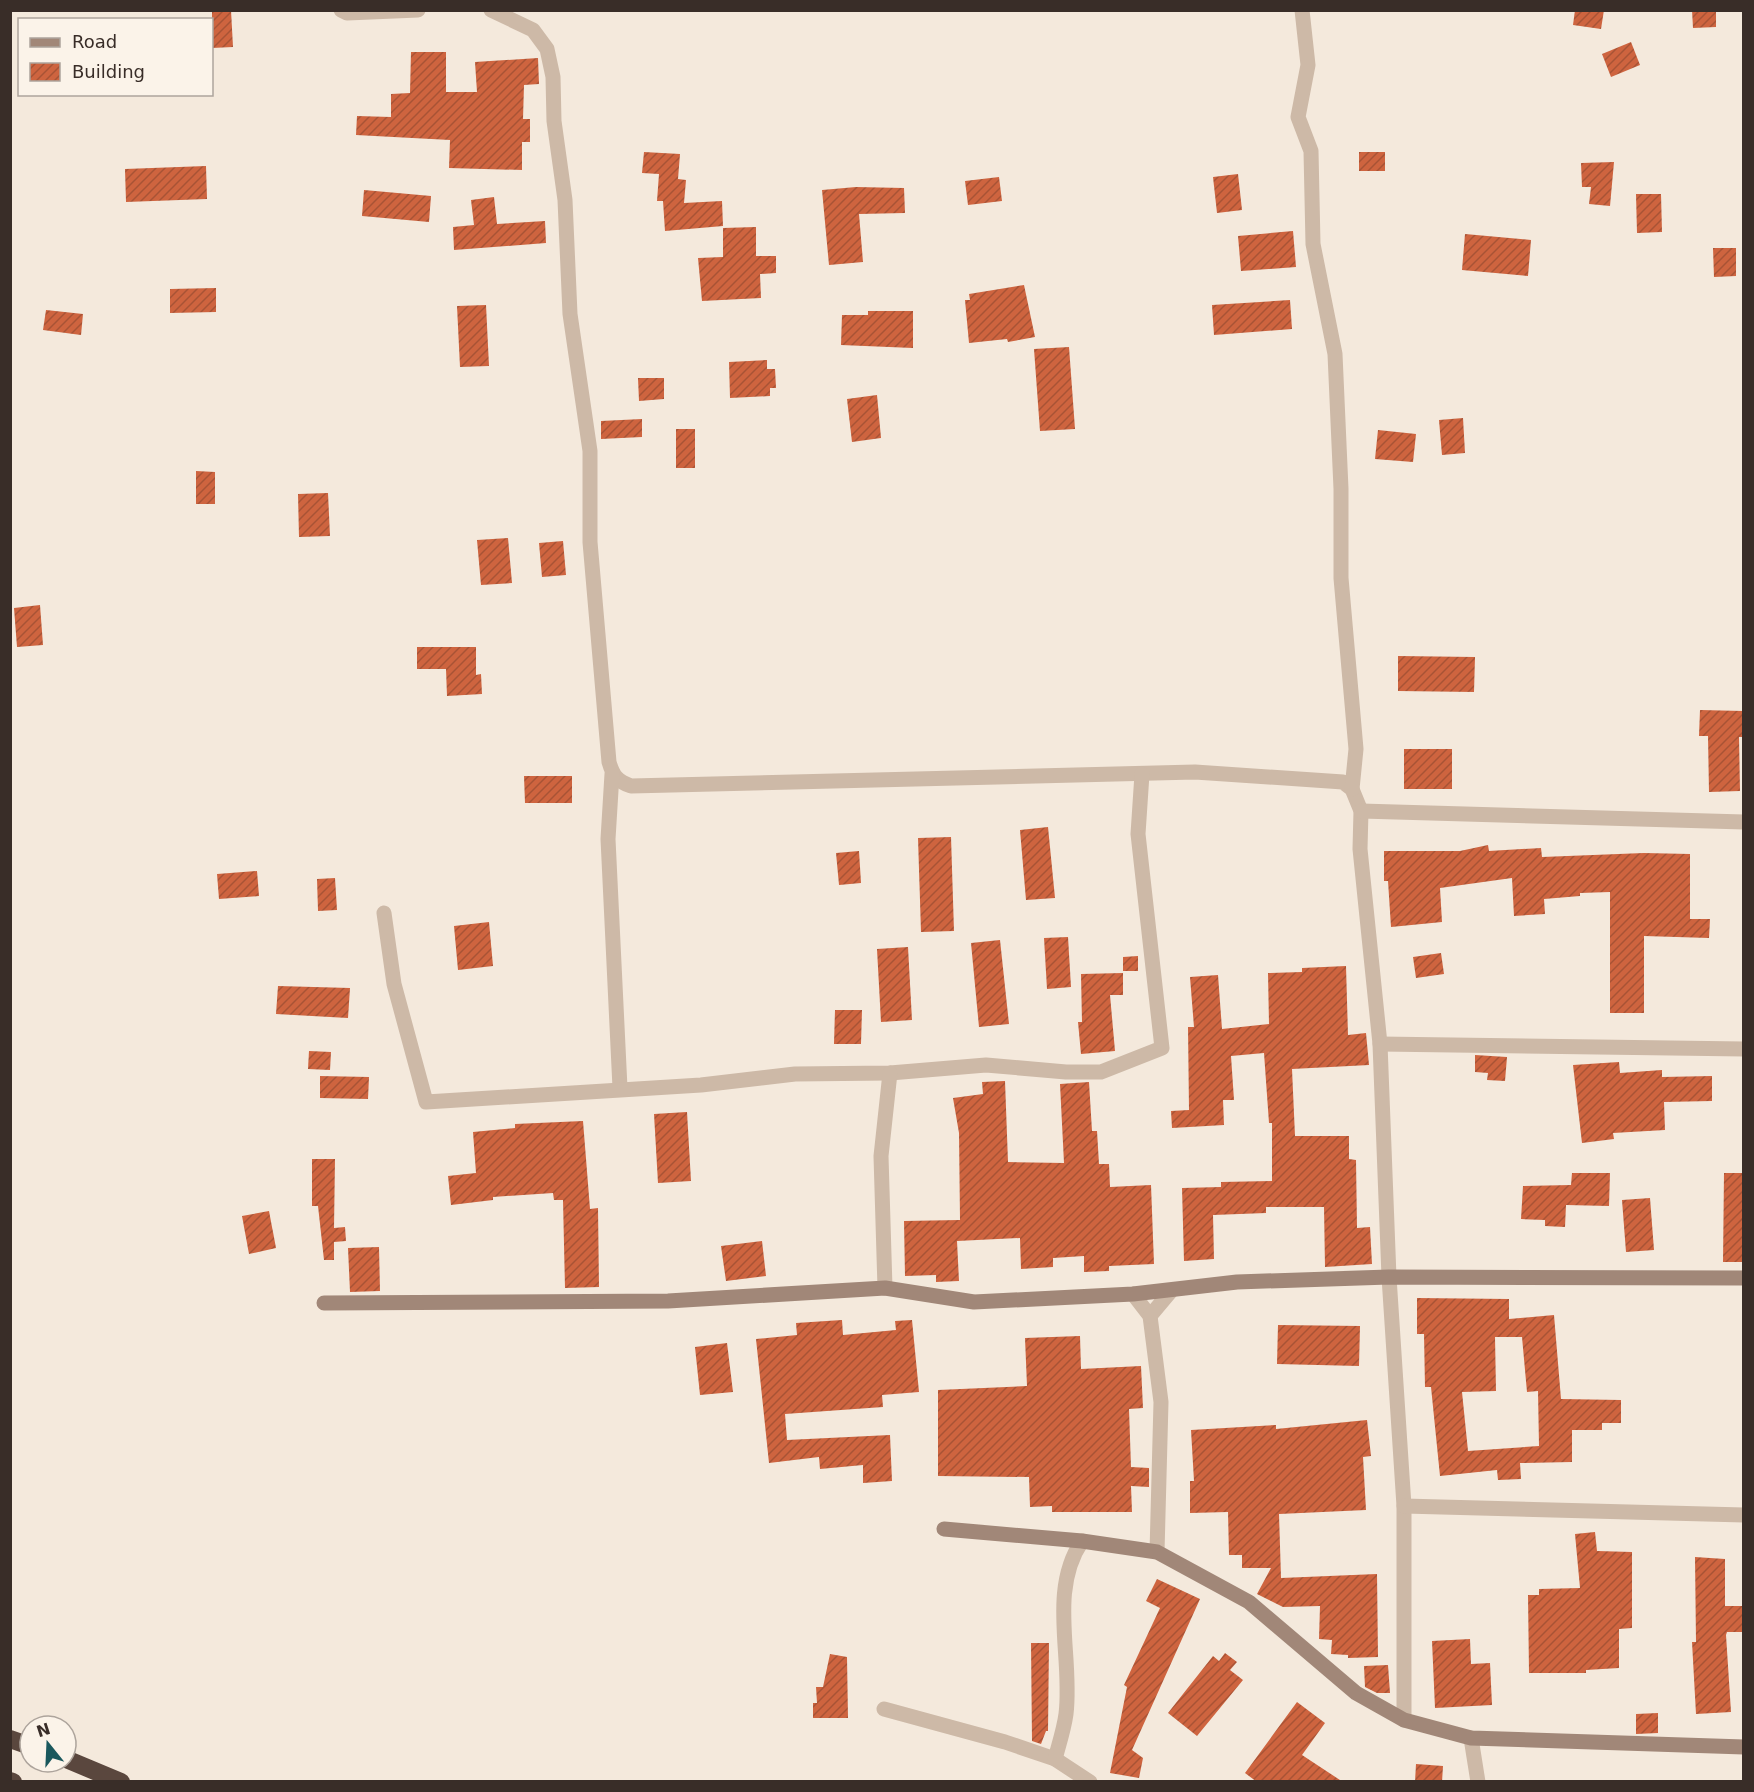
<svg xmlns="http://www.w3.org/2000/svg" width="1754" height="1792" font-family="'DejaVu Sans',sans-serif">
	<defs>
		<pattern id="building-hatch" width="6" height="6" patternUnits="userSpaceOnUse" patternTransform="scale(1.5)"><rect width="6" height="6" fill="#ce643f"/><path d="M-1 1l2-2M0 6l6-6M5 7l2-2" fill="none" stroke="#a85335"/></pattern>
	</defs>
	<rect width="100%" height="100%" fill="#f4e9dc"/>
	<g fill="url(#building-hatch)" fill-rule="evenodd">
		<polygon points="231,10 233,47 212,48 212,11"/>
		<polygon points="1575,10 1604,10 1601,29 1573,25"/>
		<polygon points="1692,10 1716,10 1716,27 1693,28"/>
		<polygon points="1631,42 1640,65 1611,77 1602,54"/>
		<polygon points="411,52 446,52 446,92 477,92 475,62 538,58 539,84 524,85 523,119 530,119 530,142 522,142 522,170 449,168 450,140 356,135 357,116 391,117 391,94 410,93"/>
		<polygon points="644,152 680,154 678,179 686,180 684,203 722,201 723,226 665,231 663,201 657,201 659,174 642,173"/>
		<rect x="1359" y="152" width="26" height="19"/>
		<polygon points="1614,162 1610,206 1589,204 1591,187 1582,187 1581,163"/>
		<polygon points="206,166 207,199 126,202 125,169"/>
		<polygon points="1238,174 1242,210 1217,213 1213,177"/>
		<polygon points="999,177 1002,201 968,205 965,181"/>
		<polygon points="856,187 904,188 905,213 859,214 863,262 829,265 822,190"/>
		<polygon points="364,190 431,196 429,222 362,216"/>
		<polygon points="1636,194 1661,194 1662,232 1637,233"/>
		<polygon points="494,197 497,224 545,221 546,243 454,250 453,227 474,225 471,200"/>
		<polygon points="756,227 756,256 776,256 776,273 760,274 761,298 702,301 698,258 723,257 723,228"/>
		<polygon points="1293,231 1296,267 1241,271 1238,236"/>
		<polygon points="1465,234 1531,240 1528,276 1462,270"/>
		<polygon points="1713,248 1736,248 1736,276 1714,277"/>
		<polygon points="1024,285 1035,337 1008,342 1007,339 969,343 965,300 970,300 969,294"/>
		<polygon points="216,288 216,312 170,313 170,289"/>
		<polygon points="1290,300 1292,329 1214,335 1212,305"/>
		<polygon points="486,305 489,366 460,367 457,306"/>
		<polygon points="46,310 83,314 81,335 43,330"/>
		<polygon points="868,311 913,311 913,348 841,345 842,315 868,315"/>
		<polygon points="1069,347 1075,429 1040,431 1034,349"/>
		<polygon points="767,360 767,369 775,369 776,388 770,388 770,396 730,398 729,362"/>
		<polygon points="638,378 664,378 664,399 639,401"/>
		<polygon points="877,395 881,438 852,442 847,399"/>
		<polygon points="1463,418 1465,453 1442,455 1439,420"/>
		<polygon points="642,419 642,437 601,439 601,421"/>
		<rect x="676" y="429" width="19" height="39"/>
		<polygon points="1378,430 1416,434 1413,462 1375,459"/>
		<polygon points="196,471 215,472 215,504 196,504"/>
		<polygon points="328,493 330,536 299,537 298,494"/>
		<polygon points="508,538 512,583 481,585 477,540"/>
		<polygon points="563,541 566,575 542,577 539,543"/>
		<polygon points="40,605 43,645 17,647 14,608"/>
		<polygon points="417,647 476,647 476,675 481,674 482,694 447,696 446,669 417,669"/>
		<polygon points="1398,656 1475,657 1474,692 1398,691"/>
		<polygon points="1700,710 1743,711 1743,737 1739,737 1740,791 1709,792 1708,736 1699,736"/>
		<rect x="1404" y="749" width="48" height="40"/>
		<polygon points="524,776 572,776 572,803 525,803"/>
		<polygon points="1048,827 1055,898 1026,900 1020,830"/>
		<polygon points="951,837 954,931 921,932 918,838"/>
		<polygon points="1488,845 1489,851 1541,848 1542,857 1644,853 1690,854 1690,919 1710,919 1709,938 1644,936 1644,1013 1610,1013 1610,892 1580,893 1580,896 1544,899 1545,914 1514,916 1512,878 1440,888 1442,922 1391,927 1388,881 1384,881 1384,851 1460,851"/>
		<polygon points="859,851 861,883 839,885 836,853"/>
		<polygon points="257,871 259,896 219,899 217,874"/>
		<polygon points="335,878 337,910 318,911 317,879"/>
		<polygon points="489,922 493,966 458,970 454,926"/>
		<polygon points="1068,937 1071,987 1047,989 1044,938"/>
		<polygon points="1000,940 1009,1024 979,1027 971,943"/>
		<polygon points="908,947 912,1020 881,1022 877,949"/>
		<polygon points="1441,953 1444,974 1416,978 1413,957"/>
		<polygon points="1138,956 1138,971 1123,971 1123,957"/>
		<polygon points="1346,966 1348,1035 1366,1033 1369,1065 1292,1069 1295,1136 1349,1136 1349,1159 1356,1160 1357,1228 1370,1227 1372,1264 1325,1267 1324,1207 1266,1207 1266,1213 1213,1215 1214,1259 1184,1261 1182,1188 1221,1187 1221,1182 1272,1181 1272,1123 1269,1123 1264,1053 1231,1056 1234,1100 1223,1100 1224,1125 1172,1128 1171,1111 1189,1110 1188,1027 1194,1027 1190,977 1218,975 1222,1029 1269,1024 1268,973 1302,972 1302,968"/>
		<polygon points="1123,973 1123,995 1110,995 1115,1051 1081,1054 1078,1022 1082,1022 1081,974"/>
		<polygon points="278,986 350,988 348,1018 276,1014"/>
		<polygon points="835,1010 862,1010 861,1044 834,1044"/>
		<polygon points="309,1051 331,1052 330,1070 308,1069"/>
		<polygon points="1475,1055 1507,1057 1505,1081 1487,1080 1488,1073 1475,1072"/>
		<polygon points="1619,1062 1620,1073 1662,1070 1662,1077 1712,1076 1712,1101 1664,1102 1665,1130 1613,1133 1614,1139 1582,1143 1573,1065"/>
		<polygon points="320,1076 369,1077 368,1099 320,1098"/>
		<polygon points="1005,1081 1008,1162 1064,1163 1060,1084 1089,1082 1092,1131 1097,1131 1099,1164 1109,1164 1110,1187 1151,1185 1154,1264 1109,1266 1109,1271 1084,1272 1084,1256 1053,1258 1053,1267 1021,1269 1020,1238 957,1241 959,1281 936,1282 936,1275 905,1276 904,1221 960,1220 959,1133 953,1098 983,1094 982,1082"/>
		<polygon points="687,1112 691,1181 658,1183 654,1114"/>
		<polygon points="583,1121 590,1209 598,1208 599,1287 565,1288 563,1200 554,1200 553,1193 493,1197 493,1200 451,1205 448,1176 476,1173 473,1132 515,1128 515,1124"/>
		<polygon points="312,1159 335,1159 334,1228 345,1227 346,1241 334,1242 334,1260 324,1260 318,1206 312,1206"/>
		<polygon points="1572,1173 1610,1173 1609,1206 1566,1205 1565,1227 1545,1226 1545,1220 1521,1219 1523,1186 1571,1185"/>
		<polygon points="1724,1173 1743,1173 1743,1262 1723,1262"/>
		<polygon points="1650,1198 1654,1250 1626,1252 1622,1200"/>
		<polygon points="269,1211 276,1248 249,1254 242,1216"/>
		<polygon points="762,1241 766,1276 726,1281 721,1246"/>
		<polygon points="379,1247 380,1291 350,1292 348,1248"/>
		<path d="M1417,1298L1509,1299V1319L1554,1315L1561,1399L1621,1400V1423H1602V1430H1572V1462L1520,1463L1521,1479L1498,1480L1497,1470L1440,1476L1431,1387H1425L1424,1334H1417ZM1495,1337H1522L1527,1392L1538,1391L1539,1446L1468,1451L1462,1392L1496,1391Z"/>
		<polygon points="842,1320 843,1335 896,1330 895,1321 912,1320 919,1392 882,1395 883,1407 785,1414 787,1440 890,1435 892,1481 863,1483 863,1465 820,1469 819,1457 769,1463 756,1339 797,1335 796,1323"/>
		<polygon points="1278,1325 1360,1326 1359,1366 1277,1364"/>
		<polygon points="1080,1336 1081,1369 1141,1366 1143,1408 1129,1409 1131,1467 1149,1468 1149,1487 1131,1486 1132,1512 1052,1512 1052,1506 1030,1507 1029,1477 938,1476 938,1390 1027,1386 1025,1338"/>
		<polygon points="727,1343 733,1392 700,1395 695,1347"/>
		<polygon points="1367,1420 1371,1456 1363,1457 1366,1510 1279,1514 1281,1578 1377,1574 1378,1657 1348,1658 1348,1655 1331,1654 1332,1640 1319,1639 1320,1606 1283,1607 1257,1594 1271,1568 1242,1568 1242,1555 1229,1555 1228,1512 1190,1513 1190,1481 1194,1481 1191,1430 1276,1425 1276,1429"/>
		<polygon points="1595,1532 1597,1551 1632,1552 1632,1628 1619,1629 1619,1668 1586,1670 1586,1673 1529,1673 1528,1595 1539,1595 1539,1589 1580,1588 1575,1534"/>
		<polygon points="1695,1557 1725,1559 1725,1606 1743,1606 1743,1632 1727,1632 1726,1635 1731,1712 1696,1714 1692,1642 1696,1642"/>
		<polygon points="1157,1579 1200,1599 1132,1750 1143,1758 1139,1778 1110,1773 1127,1687 1124,1685 1160,1608 1146,1601"/>
		<polygon points="1470,1639 1471,1664 1490,1663 1492,1705 1435,1708 1432,1641"/>
		<polygon points="1031,1643 1049,1643 1048,1731 1046,1731 1041,1744 1032,1741"/>
		<polygon points="1225,1653 1237,1662 1230,1670 1243,1680 1197,1736 1168,1713 1213,1656 1219,1661"/>
		<polygon points="830,1654 847,1657 848,1718 813,1718 813,1703 817,1703 816,1687 823,1687"/>
		<polygon points="1388,1665 1390,1693 1377,1693 1365,1687 1364,1666"/>
		<polygon points="1297,1702 1325,1723 1302,1755 1343,1782 1257,1782 1245,1773"/>
		<polygon points="1658,1713 1658,1733 1636,1734 1636,1714"/>
		<polygon points="1416,1764 1443,1766 1442,1782 1415,1782"/>
	</g>
	<g fill="none" stroke-linecap="round" stroke-linejoin="round">
		<g stroke="#cdb9a7" stroke-width="15">
			<polyline points="341,10 347,13 418,10"/>
			<path d="M491,10L533,30L547,49L553,77L554,121L565,200L570,314L590,451V542L609,762C613,776 617,781 631,786L1195,772L1343,782L1352,789L1361,811L1360,849L1380,1044L1389,1277L1404,1506V1720"/>
			<polyline points="1302,10 1308,65 1298,117 1311,151 1313,244 1335,354 1341,489 1341,578 1356,749 1352,789"/>
			<polyline points="612,774 608,839 620,1088"/>
			<polyline points="1361,811 1744,822"/>
			<polyline points="384,913 394,984 426,1102 701,1085 795,1074 890,1073 986,1065 1066,1072 1101,1072 1162,1048 1138,834 1142,774"/>
			<polyline points="1380,1044 1744,1049"/>
			<polyline points="885,1288 881,1156 890,1073"/>
			<polyline points="1133,1294 1150,1316 1161,1402 1157,1552"/>
			<polyline points="1150,1316 1171,1291"/>
			<polyline points="1404,1506 1744,1515"/>
			<polyline points="884,1709 1005,1742 1055,1759 1090,1782"/>
			<polyline points="1471,1738 1478,1782"/>
			<path d="M1055,1759C1059,1744 1064,1729 1066,1714C1073,1657 1048,1591 1082,1541"/>
		</g>
		<g stroke="#a18778" stroke-width="15">
			<polyline points="324,1303 668,1301 885,1288 974,1302 1133,1294 1237,1282 1389,1277 1744,1278"/>
			<polyline points="944,1529 1082,1541 1157,1552 1249,1602 1356,1693 1404,1720 1471,1738 1744,1747"/>
		</g>
		<g stroke="#5a473e" stroke-width="18">
			<polyline points="10,1739 30,1746"/>
			<polyline points="66,1759 121,1782"/>
			<polyline points="10,1781 13,1782"/>
		</g>
	</g>
	<rect width="1754" height="1792" fill="none" stroke="#392d28" stroke-width="24"/>
	<rect x="18" y="18" width="195" height="78" fill="#fbf3e9" stroke="#ada49c" stroke-width="1.5"/>
	<rect x="30" y="38" width="30" height="9" fill="#a18778" stroke="#ada49c" stroke-width="1.5"/>
	<text x="72" y="48" font-size="18" fill="#392d28">Road</text>
	<rect x="30" y="63" width="30" height="18" fill="url(#building-hatch)" stroke="#ada49c" stroke-width="1.5"/>
	<text x="72" y="78" font-size="18" fill="#392d28">Building</text>
	<g transform="translate(48 1744) rotate(342)"><circle r="28" fill="#fbf3e9" stroke="#ada49c" stroke-width="1.5"/>
	<path d="M0-4.5L10 22L0 15L-10 22Z" fill="#1a585d"/>
	<text y="-9" font-size="16" font-weight="bold" text-anchor="middle" fill="#392d28">N</text>
	</g>
</svg>
